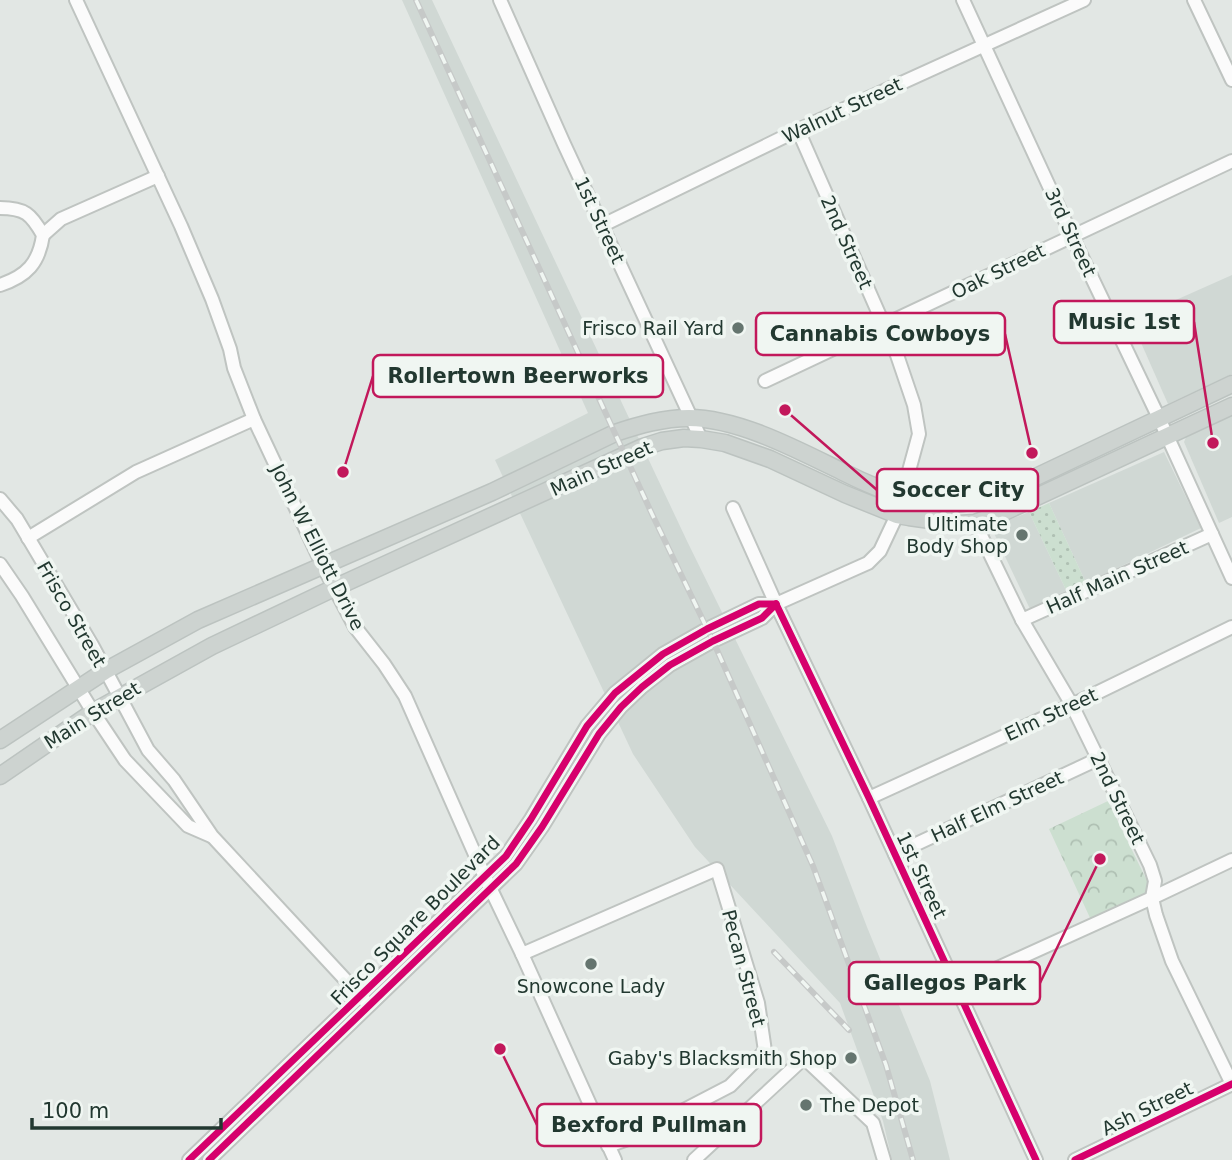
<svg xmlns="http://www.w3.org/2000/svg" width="1232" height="1160" font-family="'DejaVu Sans',sans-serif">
	<defs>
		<pattern id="grass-dots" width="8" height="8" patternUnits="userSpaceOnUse" patternTransform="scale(1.75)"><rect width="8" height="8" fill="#ccdfd0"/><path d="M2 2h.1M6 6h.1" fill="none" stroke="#afc0b3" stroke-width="1.8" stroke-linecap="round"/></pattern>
		<pattern id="park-crowns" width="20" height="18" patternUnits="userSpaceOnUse" patternTransform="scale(1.75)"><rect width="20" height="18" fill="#ccdfd0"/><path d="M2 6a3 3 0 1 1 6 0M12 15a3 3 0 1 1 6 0" fill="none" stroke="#afc0b3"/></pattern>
	</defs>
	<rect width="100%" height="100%" fill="#e2e7e4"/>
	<g fill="#d0d8d4">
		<polygon points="402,0 432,0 687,541 832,836 867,927 930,1081 950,1160 892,1160 883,1121 840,1003 695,847 633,754 495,460 588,413"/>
		<polygon points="1232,275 1232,374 1168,404 1131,320"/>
		<polygon points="1232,415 1232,517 1219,523 1184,442 1187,435"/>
		<polygon points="1164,452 1201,528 1086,583 1049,503"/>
		<polygon points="1029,512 1067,592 1030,609 991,527"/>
	</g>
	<polygon fill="url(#grass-dots)" points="1049,503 1086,583 1067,592 1029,512"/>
	<polygon fill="url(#park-crowns)" points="1108,801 1151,889 1148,894 1091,920 1049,829"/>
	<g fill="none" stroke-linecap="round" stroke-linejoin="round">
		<g stroke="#bfc4c1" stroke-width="16">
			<g id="minor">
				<polyline points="76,0 181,226 212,299 230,349 234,368 254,419 323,566 355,627 384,664 405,696 485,877 522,954 615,1160"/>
				<polyline points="500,0 564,144 701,439"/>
				<polyline points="963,0 1072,236 1159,418 1232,578"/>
				<polyline points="1194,0 1232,80"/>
				<path d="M0,208C25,208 31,214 43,235C39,263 27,276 0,285"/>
				<polyline points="603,225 798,130 1084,0"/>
				<polyline points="43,235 61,219 158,176"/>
				<polyline points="765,381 1232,161"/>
				<polyline points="0,499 17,519 92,645 148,750 174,780 212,836 366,1002"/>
				<polyline points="733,508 776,604 869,798 1036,1160"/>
				<polyline points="975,523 1022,620 1072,705 1150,865 1155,881 1152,898 1156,915 1172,961 1232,1084"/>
				<polyline points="28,538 136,472 254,419"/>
				<polyline points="0,564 22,596 93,712 125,760 188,826 211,836"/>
				<polyline points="1022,620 1212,534"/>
				<polyline points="869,798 1072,705 1232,627"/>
				<polyline points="895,854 1098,759"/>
				<polyline points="522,954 717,869 758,1003 765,1051 730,1086 628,1139 608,1146"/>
				<polyline points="956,987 1152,898 1232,860"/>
				<polyline points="189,1160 506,856 531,819 587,726 615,693 663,654 707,629 759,604 776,604"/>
				<polyline points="209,1160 516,864 542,827 599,734 621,707 642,687 670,665 713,641 762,618 776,604 868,563 880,551 897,515 919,434 914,405 897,355 798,130"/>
				<polyline points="694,1160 804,1058 873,1123 884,1160"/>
				<polyline points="1075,1160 1232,1084"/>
			</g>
		</g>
		<g stroke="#bcc3c0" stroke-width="19">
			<g id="major">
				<path d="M0,740L105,671L198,620L492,492L615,433C639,425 663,418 689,418C739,418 800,451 845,473C879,490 924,508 963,503C982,501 1001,492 1019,485L1232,384"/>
				<polyline points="0,776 93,712 212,646 334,588 643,447 662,441 684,438 701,439 725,443 770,459 845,494 897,515 909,517 959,524 975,523 1002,513 1232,406"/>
			</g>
		</g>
		<use href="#minor" stroke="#fbfbfb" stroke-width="12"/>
		<use href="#major" stroke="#cdd3d0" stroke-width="16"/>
		<g stroke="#c6c9c8" stroke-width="6">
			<g id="rail">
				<polyline points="416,0 652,514 713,641 813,866 886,1065 913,1160"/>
				<polyline points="774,952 849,1030"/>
			</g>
		</g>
		<use href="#rail" stroke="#f0f6f2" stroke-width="3.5" stroke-dasharray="10" stroke-linecap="butt"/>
		<g stroke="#f0f6f2" stroke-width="11">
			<g id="cycleway">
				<polyline points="776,604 869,798 1036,1160"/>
				<polyline points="189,1160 506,856 531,819 587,726 615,693 663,654 707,629 759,604 776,604"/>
				<polyline points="209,1160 516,864 542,827 599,734 621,707 642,687 670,665 713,641 762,618 776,604"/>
				<polyline points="1075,1160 1232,1084"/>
			</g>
		</g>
		<use href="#cycleway" stroke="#d6006c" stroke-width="7"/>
	</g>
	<g fill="#65756f" stroke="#f0f6f2" stroke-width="2.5">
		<circle cx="738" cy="328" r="7"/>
		<circle cx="1022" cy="535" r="7"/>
		<circle cx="591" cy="964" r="7"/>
		<circle cx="851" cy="1058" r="7"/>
		<circle cx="806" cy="1105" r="7"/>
	</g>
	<g text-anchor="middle" stroke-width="7" stroke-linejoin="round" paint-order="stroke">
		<g font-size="19" fill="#223830" stroke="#f0f6f2">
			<text transform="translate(842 110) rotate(-25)" y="7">Walnut Street</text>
			<text transform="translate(600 220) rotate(65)" y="7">1st Street</text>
			<text transform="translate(1071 232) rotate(65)" y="7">3rd Street</text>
			<text transform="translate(847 242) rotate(66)" y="7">2nd Street</text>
			<text transform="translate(998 271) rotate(-26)" y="7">Oak Street</text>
			<text transform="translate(601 468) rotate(-24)" y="7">Main Street</text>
			<text transform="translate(318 547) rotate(63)" y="7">John W Elliott Drive</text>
			<text transform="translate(1117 577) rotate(-24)" y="7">Half Main Street</text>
			<text transform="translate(72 614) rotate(60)" y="7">Frisco Street</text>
			<text transform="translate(1051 714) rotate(-25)" y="7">Elm Street</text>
			<text transform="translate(92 715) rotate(-32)" y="7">Main Street</text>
			<text transform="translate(1118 798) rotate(64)" y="7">2nd Street</text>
			<text transform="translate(997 806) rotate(-25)" y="7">Half Elm Street</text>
			<text transform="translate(922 875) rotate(65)" y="7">1st Street</text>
			<text transform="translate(415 920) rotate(-45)" y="7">Frisco Square Boulevard</text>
			<text transform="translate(744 968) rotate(75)" y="7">Pecan Street</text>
			<text transform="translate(1147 1108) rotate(-26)" y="7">Ash Street</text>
		</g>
		<g font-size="19" fill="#223830" stroke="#f0f6f2" text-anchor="end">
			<text x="724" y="335">Frisco Rail Yard</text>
			<text x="1008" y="531">Ultimate<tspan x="1008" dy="22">Body Shop</tspan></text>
			<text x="591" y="993" text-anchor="middle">Snowcone Lady</text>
			<text x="837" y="1065">Gaby's Blacksmith Shop</text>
			<text x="820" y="1112" text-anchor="start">The Depot</text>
		</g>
	</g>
	<path fill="none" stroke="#c2185b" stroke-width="2.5" d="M1213 443L1194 322M1032 453L1005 334M343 472L373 376M785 410L877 490M1100 859L1040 983M500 1049L537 1125"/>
	<g fill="#c2185b" stroke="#f0f6f2" stroke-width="2.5">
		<circle cx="1213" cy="443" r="7"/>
		<circle cx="1032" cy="453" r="7"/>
		<circle cx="343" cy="472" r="7"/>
		<circle cx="785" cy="410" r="7"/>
		<circle cx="1100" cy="859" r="7"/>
		<circle cx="500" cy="1049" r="7"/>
	</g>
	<g fill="#f0f6f2" stroke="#c2185b" stroke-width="2.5">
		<rect x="1054" y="301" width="140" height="42" rx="7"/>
		<rect x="756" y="313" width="249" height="42" rx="7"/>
		<rect x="373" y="355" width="290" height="42" rx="7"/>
		<rect x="877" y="469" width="161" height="42" rx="7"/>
		<rect x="849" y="962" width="191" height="42" rx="7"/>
		<rect x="537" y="1104" width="224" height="42" rx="7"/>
	</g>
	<g font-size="21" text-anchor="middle" font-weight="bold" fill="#223830">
		<text x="1124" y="329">Music 1st</text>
		<text x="880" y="341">Cannabis Cowboys</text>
		<text x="518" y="383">Rollertown Beerworks</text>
		<text x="958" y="497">Soccer City</text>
		<text x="945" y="990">Gallegos Park</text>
		<text x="649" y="1132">Bexford Pullman</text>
	</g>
	<path d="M32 1118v10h189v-10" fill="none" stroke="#223830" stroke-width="3.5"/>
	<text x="42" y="1118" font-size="21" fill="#223830" stroke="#f0f6f2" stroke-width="5" paint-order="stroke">100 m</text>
</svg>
